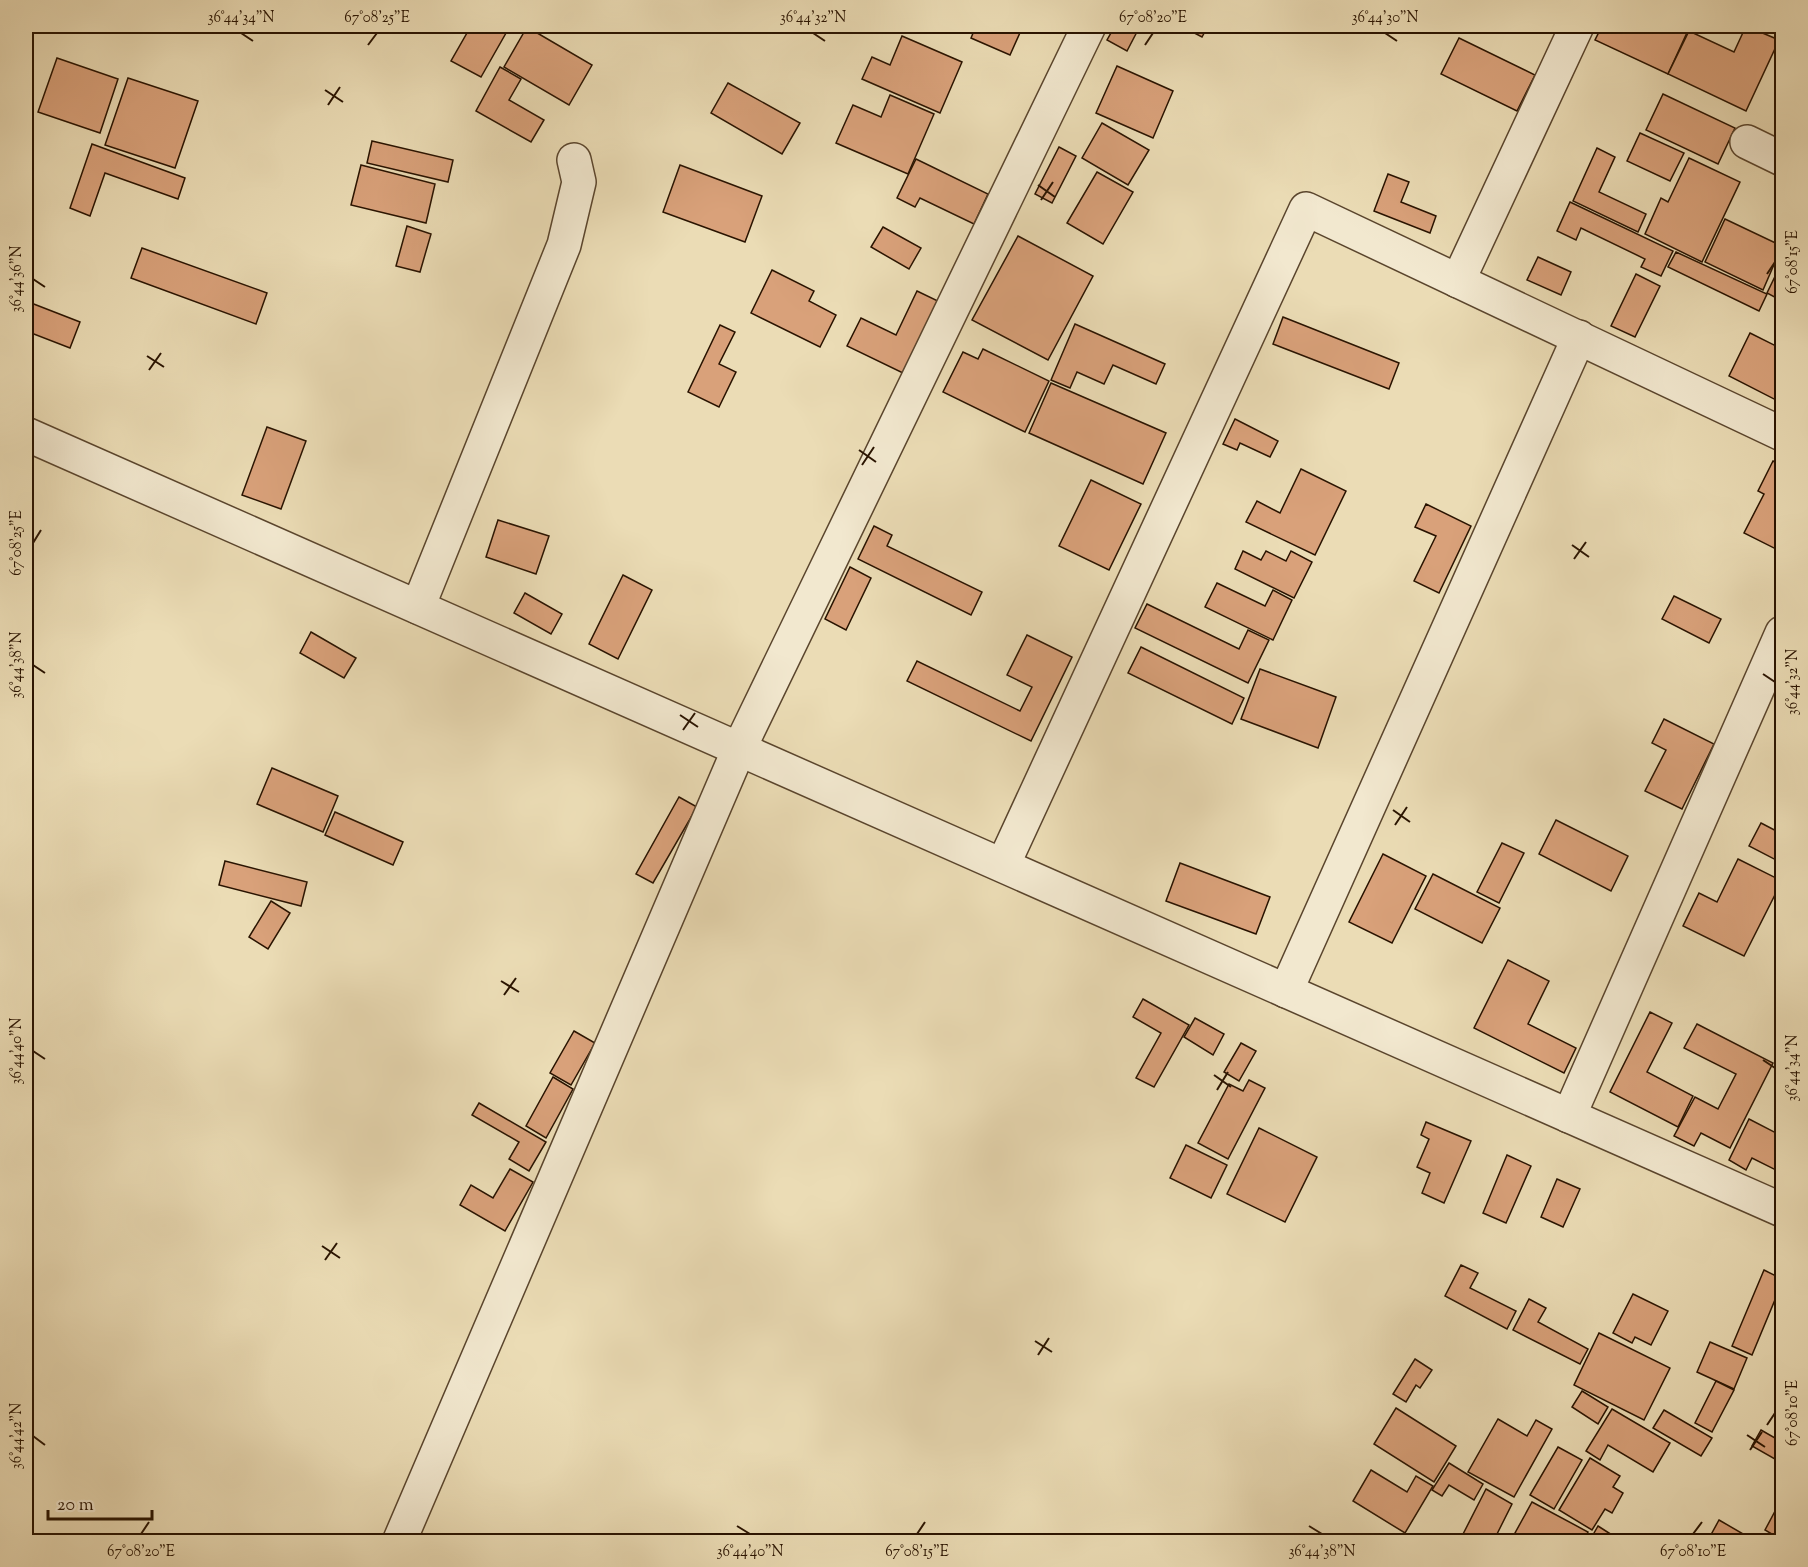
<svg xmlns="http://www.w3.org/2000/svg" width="1808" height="1567" font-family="'Sorts Mill Goudy',serif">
	<rect width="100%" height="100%" fill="#ebdcb5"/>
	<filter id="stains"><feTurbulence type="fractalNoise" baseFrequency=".00333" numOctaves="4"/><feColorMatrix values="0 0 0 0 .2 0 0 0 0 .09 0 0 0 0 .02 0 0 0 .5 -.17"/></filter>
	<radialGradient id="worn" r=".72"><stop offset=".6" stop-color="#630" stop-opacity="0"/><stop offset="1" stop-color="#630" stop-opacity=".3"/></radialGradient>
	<g fill="#d9a17a" stroke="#291300" stroke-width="1.5">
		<polygon points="471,26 510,26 481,77 451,61"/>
		<polygon points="976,26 1023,26 1010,55 971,38"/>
		<polygon points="1115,26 1140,26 1127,51 1107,40"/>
		<polygon points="1181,26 1208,26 1202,37"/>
		<polygon points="1602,26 1690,26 1668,74 1595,40"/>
		<polygon points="1746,26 1779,40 1746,111 1668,74 1689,31 1734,52"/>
		<polygon points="527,27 592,65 569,105 504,67"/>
		<polygon points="902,36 962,62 940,113 862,79 872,57 890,65"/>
		<polygon points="1459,38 1535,75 1517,111 1441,74"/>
		<polygon points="57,58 118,79 100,133 38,112"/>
		<polygon points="1117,66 1173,91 1153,138 1096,113"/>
		<polygon points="500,67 521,79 509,100 544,120 531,142 476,111"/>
		<polygon points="128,78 198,101 175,168 105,145"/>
		<polygon points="728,83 800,123 782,154 711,113"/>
		<polygon points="1663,94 1735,128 1718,164 1646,130"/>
		<polygon points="890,95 934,114 908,174 836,143 853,105 881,117"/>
		<polygon points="1102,123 1149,150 1128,185 1082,158"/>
		<polygon points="1640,133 1684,153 1670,181 1627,161"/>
		<polygon points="372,141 453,160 448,182 367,163"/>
		<polygon points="92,144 185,178 178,199 105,173 90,216 70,208"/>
		<polygon points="1059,147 1076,156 1052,203 1035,194"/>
		<polygon points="1597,148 1615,157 1599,192 1646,214 1638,232 1573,201"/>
		<polygon points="1689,158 1740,182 1702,262 1645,234 1661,198 1668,202"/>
		<polygon points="916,159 988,194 974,224 920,198 915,207 897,198"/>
		<polygon points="361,165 435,184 426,223 351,205"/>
		<polygon points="680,165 762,196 745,242 663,212"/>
		<polygon points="1097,172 1133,192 1103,244 1067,223"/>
		<polygon points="1388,174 1409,182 1401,202 1436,216 1430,233 1374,211"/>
		<polygon points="1570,202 1673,251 1661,276 1641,267 1645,259 1581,228 1576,240 1557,231"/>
		<polygon points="1725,219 1782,246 1763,290 1705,262"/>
		<polygon points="407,226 431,234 420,272 396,266"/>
		<polygon points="883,227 921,248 909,269 871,247"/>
		<polygon points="1018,236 1093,276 1048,360 972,320"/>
		<polygon points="142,248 267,293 256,324 131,278"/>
		<polygon points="1676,252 1767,294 1759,311 1668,267"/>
		<polygon points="1538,257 1571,272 1561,295 1527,280"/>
		<polygon points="1782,262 1782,301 1767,293"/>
		<polygon points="772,270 814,291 809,301 836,315 820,347 751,313"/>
		<polygon points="1636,274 1660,286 1635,337 1611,326"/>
		<polygon points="917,291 940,302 905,374 847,346 861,318 896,335"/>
		<polygon points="26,301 80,322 70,348 26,331"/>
		<polygon points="1283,317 1399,363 1389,389 1273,344"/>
		<polygon points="1075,324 1165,364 1156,384 1113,365 1104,384 1077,372 1070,388 1051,380"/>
		<polygon points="720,325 735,332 719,364 736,372 719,407 688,392"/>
		<polygon points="1750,333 1782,349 1782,403 1729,376"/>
		<polygon points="983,349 1049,381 1025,432 943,392 963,352 978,359"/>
		<polygon points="1051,383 1166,433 1143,484 1029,433"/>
		<polygon points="1235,419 1278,441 1270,457 1240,443 1237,450 1223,444"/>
		<polygon points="267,427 306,441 281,509 242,495"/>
		<polygon points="1773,461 1782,466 1782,552 1744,533 1764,494 1758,491"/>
		<polygon points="1301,469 1346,491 1315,555 1246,522 1257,501 1280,513"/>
		<polygon points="1091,480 1141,504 1109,570 1059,546"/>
		<polygon points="1426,504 1471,526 1439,593 1414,581 1436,536 1415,527"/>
		<polygon points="498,520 549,536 536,574 486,557"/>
		<polygon points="874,526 892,535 887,546 982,592 971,615 858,559"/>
		<polygon points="1243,551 1261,560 1266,551 1286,561 1291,551 1312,562 1294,598 1235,569"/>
		<polygon points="850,567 871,578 846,630 825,619"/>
		<polygon points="623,575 652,590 618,659 589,644"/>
		<polygon points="1217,583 1265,606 1273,590 1292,600 1273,640 1205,607"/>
		<polygon points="525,593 562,614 551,634 514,613"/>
		<polygon points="1674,596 1721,619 1709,643 1662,619"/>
		<polygon points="1147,604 1239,649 1248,630 1269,640 1248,683 1135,628"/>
		<polygon points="311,632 356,658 344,678 300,653"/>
		<polygon points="1027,635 1072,657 1031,741 907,681 917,661 1020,711 1032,687 1007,675"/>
		<polygon points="1141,647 1244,698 1232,724 1128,673"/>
		<polygon points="1260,669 1336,697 1318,748 1241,719"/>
		<polygon points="1664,719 1714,744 1682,809 1645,791 1666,750 1652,743"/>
		<polygon points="272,768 338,796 323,832 257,804"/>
		<polygon points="679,797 697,807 653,883 636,874"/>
		<polygon points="335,812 403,842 393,865 325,835"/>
		<polygon points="1556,820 1628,856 1611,891 1539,854"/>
		<polygon points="1761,823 1782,834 1782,863 1749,846"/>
		<polygon points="1502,843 1524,853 1499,903 1477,892"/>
		<polygon points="1383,854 1426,876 1392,943 1349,922"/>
		<polygon points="1738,859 1782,881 1744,956 1683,926 1699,893 1717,902"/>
		<polygon points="225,861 307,882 301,906 219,885"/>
		<polygon points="1180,863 1270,897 1256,934 1166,901"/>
		<polygon points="1433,874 1500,908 1482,943 1415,909"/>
		<polygon points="271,901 290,913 268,949 249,937"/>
		<polygon points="1508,960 1549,981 1528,1024 1576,1048 1564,1073 1474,1028"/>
		<polygon points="1143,999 1189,1025 1154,1087 1136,1078 1161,1033 1133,1017"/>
		<polygon points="1650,1012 1672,1023 1647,1072 1693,1096 1678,1127 1610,1092"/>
		<polygon points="1195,1018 1224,1034 1213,1055 1184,1037"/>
		<polygon points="1697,1024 1773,1063 1730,1148 1701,1133 1694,1146 1674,1136 1695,1097 1718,1109 1736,1074 1684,1048"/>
		<polygon points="574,1031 595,1043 571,1085 550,1073"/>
		<polygon points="1241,1043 1256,1051 1239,1081 1224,1072"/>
		<polygon points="553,1077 573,1089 546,1138 526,1126"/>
		<polygon points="1249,1080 1265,1088 1228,1159 1198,1143 1229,1084 1243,1091"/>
		<polygon points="479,1103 546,1142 529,1171 509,1159 519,1142 472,1115"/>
		<polygon points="1749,1119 1782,1136 1782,1173 1752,1158 1746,1170 1729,1160"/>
		<polygon points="1426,1122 1471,1141 1444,1203 1422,1193 1430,1173 1417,1167 1429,1139 1421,1135"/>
		<polygon points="1259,1128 1317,1157 1285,1222 1227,1194"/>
		<polygon points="1186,1145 1227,1165 1211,1198 1170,1178"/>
		<polygon points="1507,1155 1531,1166 1506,1223 1483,1213"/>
		<polygon points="510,1169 533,1182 505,1231 460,1205 471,1185 493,1198"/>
		<polygon points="1557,1179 1580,1189 1563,1227 1541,1217"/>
		<polygon points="1461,1265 1478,1273 1470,1288 1516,1311 1507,1329 1445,1296"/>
		<polygon points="1764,1270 1782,1279 1782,1283 1752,1355 1732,1346"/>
		<polygon points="1633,1294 1668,1311 1651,1345 1635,1337 1632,1343 1613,1333"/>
		<polygon points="1529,1299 1546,1308 1538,1322 1588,1349 1580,1364 1513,1330"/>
		<polygon points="1599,1333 1670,1368 1644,1420 1574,1385"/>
		<polygon points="1710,1342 1747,1358 1734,1389 1697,1372"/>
		<polygon points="1415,1359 1432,1370 1420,1388 1416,1385 1406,1402 1393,1394"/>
		<polygon points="1716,1381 1734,1390 1712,1432 1695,1423"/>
		<polygon points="1582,1391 1608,1407 1598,1424 1572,1407"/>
		<polygon points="1396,1408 1456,1446 1434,1482 1374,1444"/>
		<polygon points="1612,1409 1670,1443 1653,1472 1608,1445 1600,1460 1586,1451"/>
		<polygon points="1664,1410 1712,1438 1701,1456 1653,1428"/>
		<polygon points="1498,1419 1527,1436 1536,1420 1552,1429 1514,1497 1468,1472"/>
		<polygon points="1761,1430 1782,1442 1782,1463 1752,1446"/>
		<polygon points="1558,1447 1582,1460 1554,1509 1530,1495"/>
		<polygon points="1590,1458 1620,1476 1613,1487 1623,1493 1612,1513 1605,1509 1592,1530 1559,1510"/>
		<polygon points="1449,1463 1483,1484 1474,1500 1449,1485 1442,1496 1432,1490"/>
		<polygon points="1371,1470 1407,1492 1416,1476 1433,1486 1405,1533 1353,1501"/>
		<polygon points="1486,1489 1512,1504 1493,1542 1459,1542"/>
		<polygon points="1782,1498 1782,1540 1765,1530"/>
		<polygon points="1532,1502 1588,1532 1583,1542 1530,1542 1515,1533"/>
		<polygon points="1719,1520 1757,1542 1707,1542"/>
		<polygon points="1598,1526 1623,1542 1589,1542"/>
	</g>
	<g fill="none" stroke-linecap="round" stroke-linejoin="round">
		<g stroke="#5a452d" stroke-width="36">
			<g id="minor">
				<polyline points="1747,142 1782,159"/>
				<polyline points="1458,281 1577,26"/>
				<polyline points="26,434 1782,1210"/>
				<polyline points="418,607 564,245 579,182 574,160"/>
				<polyline points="1003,865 1306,209 1782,434"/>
				<polyline points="1286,991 1579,337"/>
				<polyline points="1569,1116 1782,633"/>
				<polyline points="399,1542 739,749 1089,26"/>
			</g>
		</g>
		<use href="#minor" stroke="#f2e8cf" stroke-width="33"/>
	</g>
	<path fill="none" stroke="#291300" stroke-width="2" d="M241,33L253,41M813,33L825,41M1385,33L1397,41M368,45L377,33M1145,45L1153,33M325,90L343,102M328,105L340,87M1038,185L1055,197M1041,200L1053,182M1767,274L1775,262M33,279L45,287M147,356L164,367M149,370L161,353M859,450L876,462M862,465L874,447M33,543L41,530M1572,545L1589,557M1574,559L1586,542M33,665L45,673M1763,674L1775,682M680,715L698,727M683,730L695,713M1393,810L1410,822M1395,825L1407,807M501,981L519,992M504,995L516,978M33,1051L45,1059M1763,1060L1775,1068M1214,1075L1231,1087M1217,1090L1228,1072M322,1246L340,1258M325,1260L337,1243M1035,1341L1052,1352M1038,1355L1049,1338M1767,1425L1775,1413M1747,1435L1765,1447M33,1436L45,1445M1750,1450L1762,1432M737,1526L750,1534M1309,1526L1322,1534M141,1534L149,1522M917,1534L925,1522M1693,1534L1702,1522"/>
	<rect width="1808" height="1567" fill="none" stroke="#ebdcb5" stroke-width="66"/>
	<path d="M48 1510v9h104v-9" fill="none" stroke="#291300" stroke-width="3"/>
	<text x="57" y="1510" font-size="18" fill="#291300" stroke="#f2e8cf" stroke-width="4.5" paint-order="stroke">20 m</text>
	<rect x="33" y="33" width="1742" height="1501" fill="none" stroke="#291300" stroke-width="2"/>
	<g font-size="15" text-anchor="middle" fill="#291300">
		<text x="241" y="22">36°44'34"N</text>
		<text x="377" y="22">67°08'25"E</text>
		<text x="813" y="22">36°44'32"N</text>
		<text x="1153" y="22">67°08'20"E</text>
		<text x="1385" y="22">36°44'30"N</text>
		<text transform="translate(1792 262) rotate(-90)" y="5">67°08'15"E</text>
		<text transform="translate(16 279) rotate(-90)" y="5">36°44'36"N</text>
		<text transform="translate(16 543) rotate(-90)" y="5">67°08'25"E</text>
		<text transform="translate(16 665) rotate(-90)" y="5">36°44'38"N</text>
		<text transform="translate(1792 682) rotate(-90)" y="5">36°44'32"N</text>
		<text transform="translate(16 1051) rotate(-90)" y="5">36°44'40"N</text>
		<text transform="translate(1792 1068) rotate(-90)" y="5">36°44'34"N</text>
		<text transform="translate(1792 1413) rotate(-90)" y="5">67°08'10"E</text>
		<text transform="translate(16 1436) rotate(-90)" y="5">36°44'42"N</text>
		<text x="141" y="1556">67°08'20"E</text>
		<text x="750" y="1556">36°44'40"N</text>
		<text x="917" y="1556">67°08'15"E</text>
		<text x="1322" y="1556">36°44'38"N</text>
		<text x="1693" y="1556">67°08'10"E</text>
	</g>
	<rect width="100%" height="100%" filter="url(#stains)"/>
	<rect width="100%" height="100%" fill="url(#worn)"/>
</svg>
